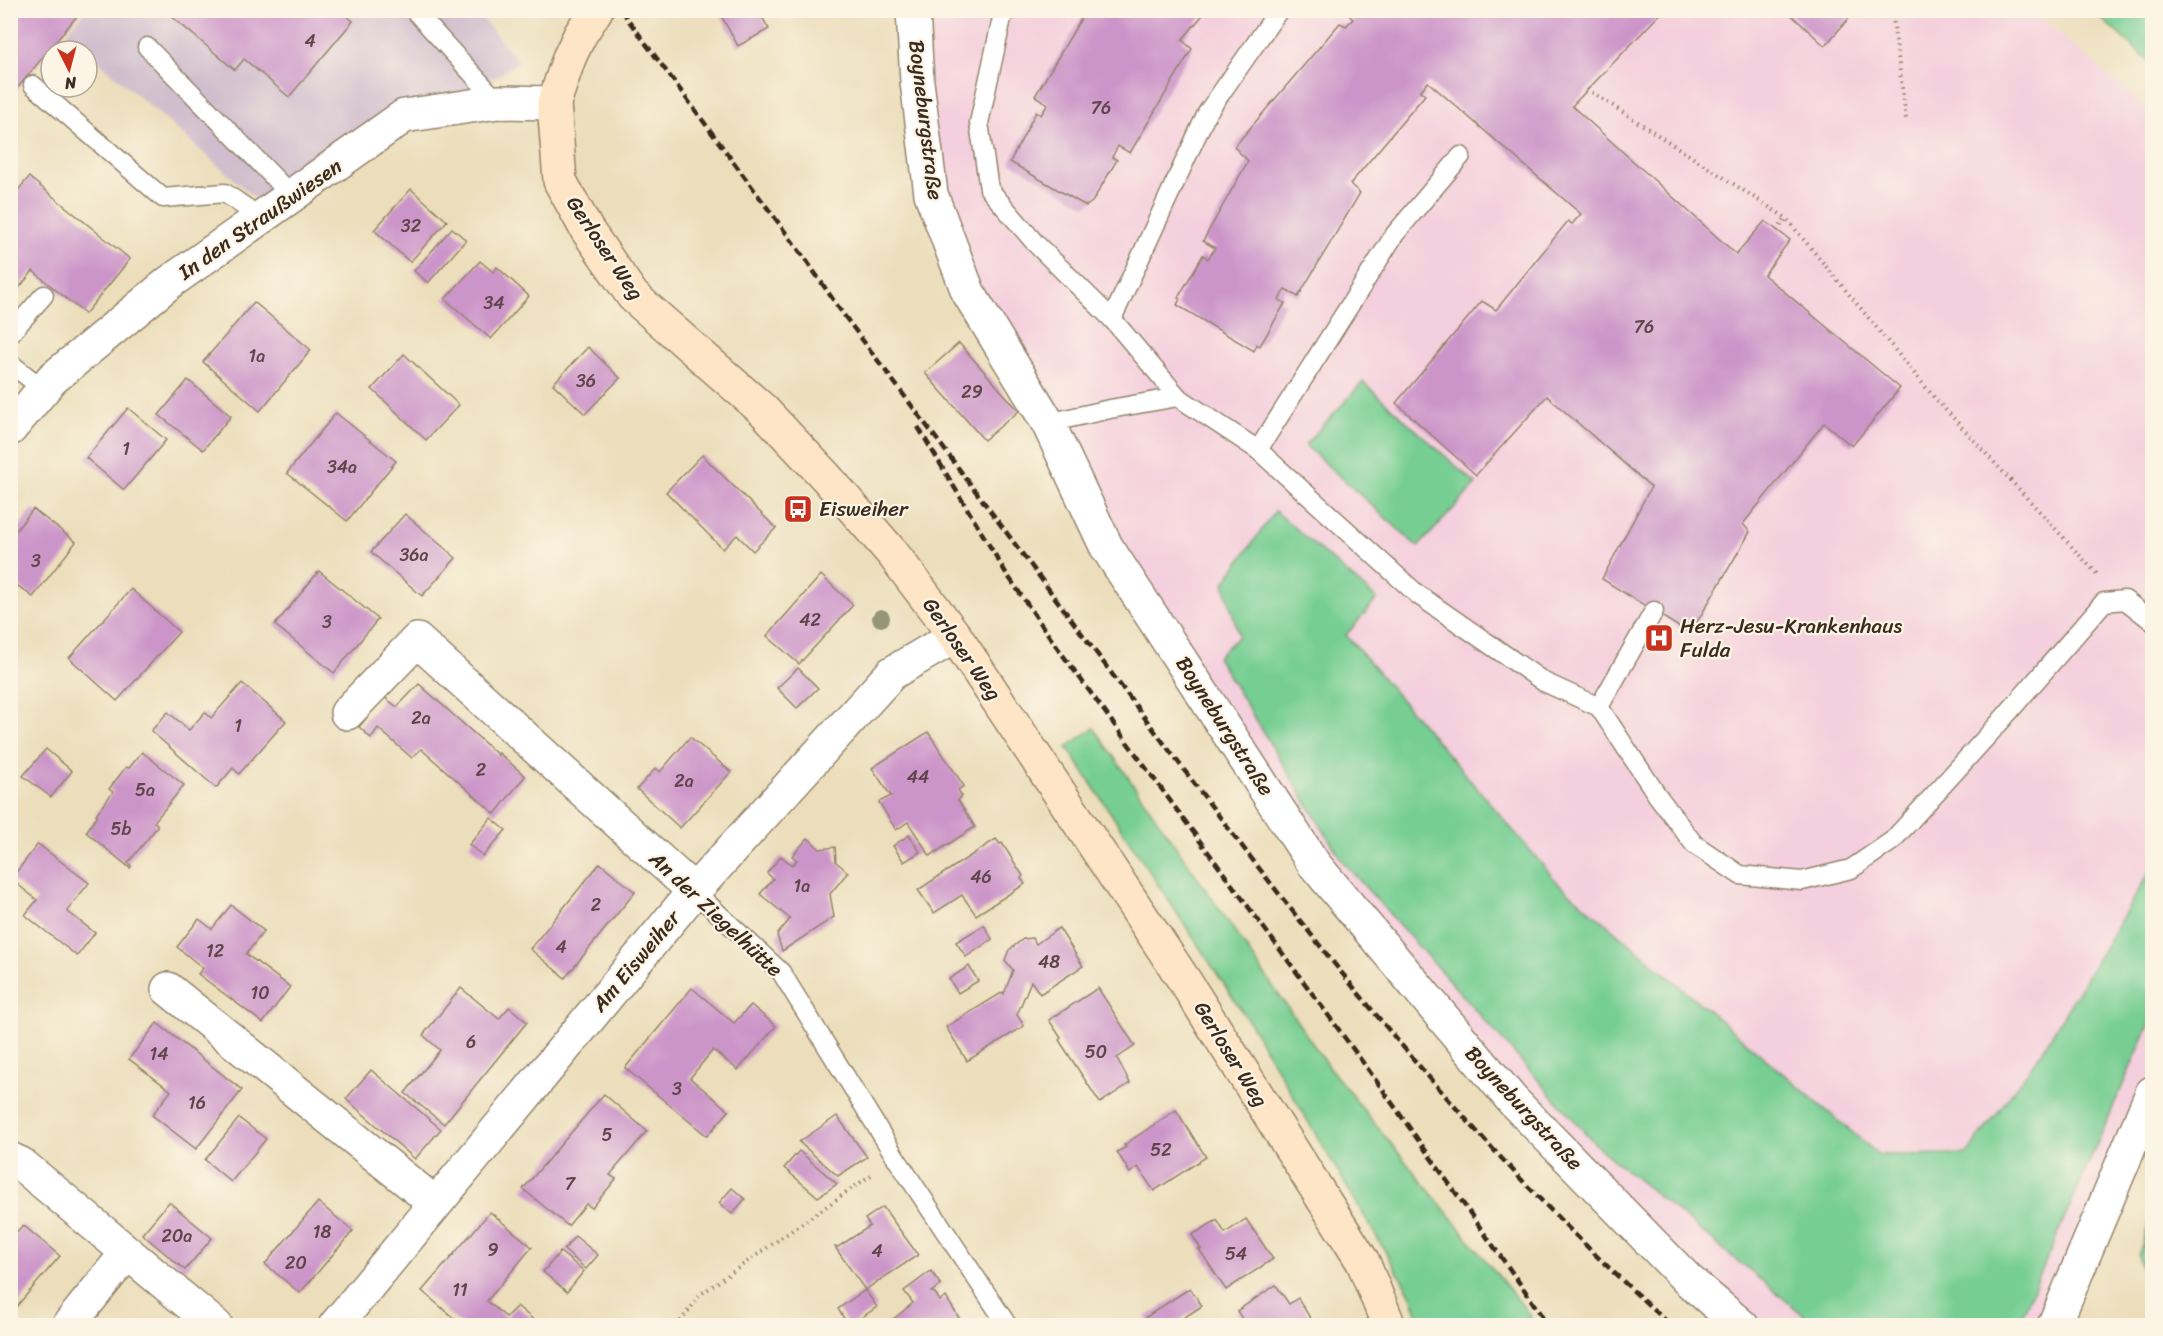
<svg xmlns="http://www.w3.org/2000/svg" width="2163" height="1336" font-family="Sriracha,sans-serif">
	<rect width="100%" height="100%" fill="#fcf5e5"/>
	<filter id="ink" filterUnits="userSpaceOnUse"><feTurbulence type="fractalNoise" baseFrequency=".0167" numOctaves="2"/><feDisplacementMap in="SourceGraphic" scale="12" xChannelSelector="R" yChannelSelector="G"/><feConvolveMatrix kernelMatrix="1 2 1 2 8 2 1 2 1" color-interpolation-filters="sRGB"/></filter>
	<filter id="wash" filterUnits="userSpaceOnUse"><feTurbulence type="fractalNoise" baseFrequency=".008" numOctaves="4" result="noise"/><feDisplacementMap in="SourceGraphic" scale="24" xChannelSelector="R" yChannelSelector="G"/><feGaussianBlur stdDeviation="1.35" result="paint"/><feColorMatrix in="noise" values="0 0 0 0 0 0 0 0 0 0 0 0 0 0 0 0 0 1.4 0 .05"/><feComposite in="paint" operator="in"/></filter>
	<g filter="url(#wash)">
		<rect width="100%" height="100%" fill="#ecdebb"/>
		<polygon fill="#f4cfdd" points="913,11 2033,11 2152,113 2152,1093 2054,1325 1742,1325 1410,980 1106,546 931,194"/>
		<polygon fill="#d0bdcd" points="86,11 476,11 519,62 277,217 66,33"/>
		<g fill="#76ce93" stroke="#587c58" stroke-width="1.5">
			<polygon points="2093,11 2152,11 2152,64"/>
			<polygon points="1363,382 1476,484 1418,547 1305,445"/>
			<polygon points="1275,511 1377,599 1346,635 1558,883 1879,1155 1967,1154 2041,1053 2152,868 2152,1018 2018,1325 1816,1325 1599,1148 1343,862 1217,657 1239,636 1224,583"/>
			<polygon points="1094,728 1328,1066 1526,1310 1535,1325 1421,1325 1411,1295 1251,1025 1067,747"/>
			<polygon points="2152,1215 2152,1300 2138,1256"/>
		</g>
		<g id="blocks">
			<g fill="#cc95c9">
				<polygon points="10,10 82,10 10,97"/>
				<polygon points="164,10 340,10 353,21 289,97 244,59 235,70"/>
				<polygon points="718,10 758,10 769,29 738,46"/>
				<polygon points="1074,10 1207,10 1182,40 1192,49 1130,153 1118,146 1112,157 1117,160 1092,202 1086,206 1010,162 1036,112 1041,115 1048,104 1035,96 1082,17"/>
				<polygon points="1343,10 1664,10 1572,106 1736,254 1765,221 1790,240 1764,275 1900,388 1852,446 1824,423 1743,524 1750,532 1690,634 1602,579 1651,487 1547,396 1476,475 1396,403 1482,301 1496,310 1568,221 1572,224 1581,214 1428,82 1420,91 1425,95 1350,184 1360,193 1298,297 1285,289 1279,300 1285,303 1260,346 1257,344 1254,351 1177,305 1180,299 1178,298 1203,255 1208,259 1215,248 1203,241 1248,161 1234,147 1340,23 1346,26 1353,19"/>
				<polygon points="1786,10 1856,10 1825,46"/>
				<polygon points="29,177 130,259 85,314 33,271 10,299 10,200"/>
				<polygon points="411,189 447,221 410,262 374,230"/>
				<polygon points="452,228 466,240 428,283 414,271"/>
				<polygon points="480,261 493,272 497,267 529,296 491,339 445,299"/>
				<polygon points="254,302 311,350 260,411 203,362"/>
				<polygon points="959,343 1019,411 984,440 925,373"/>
				<polygon points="588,347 620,378 585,414 553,384"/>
				<polygon points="404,354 459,405 426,440 372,389"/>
				<polygon points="188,380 231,416 203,450 159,415"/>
				<polygon points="128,408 166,440 124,490 86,458"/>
				<polygon points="336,413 396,461 347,521 287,473"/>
				<polygon points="702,455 776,528 753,551 737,535 723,549 666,492"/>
				<polygon points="33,509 76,542 33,597 10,580 10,538"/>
				<polygon points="405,514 456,558 422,596 371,552"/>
				<polygon points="319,571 378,619 334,673 275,625"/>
				<polygon points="821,575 853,605 799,664 767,636"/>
				<polygon points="131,589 179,632 117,701 69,658"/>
				<polygon points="798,668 818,688 797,708 777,688"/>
				<polygon points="242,683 286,721 239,774 233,768 216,788 151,731 168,712 189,730 205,712 211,718"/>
				<polygon points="419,684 498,755 499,753 525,776 495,814 421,749 412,758 378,728 371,738 359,727 384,697 397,707"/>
				<polygon points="928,732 964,786 958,790 962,796 958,800 975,827 930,856 908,822 896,830 879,802 891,796 872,768"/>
				<polygon points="690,737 731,772 680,828 637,789 656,768 660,772"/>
				<polygon points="46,749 72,771 51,797 23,776"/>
				<polygon points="142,752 184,785 154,822 157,824 157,827 128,863 131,866 130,868 86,832 98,815 96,814 113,792 109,789 126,767 129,768"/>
				<polygon points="491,818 506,830 483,856 469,845"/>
				<polygon points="909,835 920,852 904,862 893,846"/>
				<polygon points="808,838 820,849 835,847 836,862 848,872 830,894 834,917 782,951 777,935 790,919 760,894 773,879 767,873 781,856 792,865 797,860 792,856"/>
				<polygon points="996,839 1000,844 1002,843 1023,876 1021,878 1025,884 976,915 962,895 934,913 918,890"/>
				<polygon points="38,844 89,883 67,911 95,933 77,956 25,915 37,900 11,879"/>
				<polygon points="600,863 635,892 565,978 530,949"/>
				<polygon points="231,905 264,931 246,954 290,987 263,1023 198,974 203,968 177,947 199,919 212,929"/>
				<polygon points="984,925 992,939 966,957 956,942"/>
				<polygon points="1059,928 1083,966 1040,994 1031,981 1017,1015 1024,1026 967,1061 946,1027 1003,992 1004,994 1013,970 1005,960 1009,950 1023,939 1032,938 1036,944"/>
				<polygon points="969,966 978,981 958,993 949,979"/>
				<polygon points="461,988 499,1019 509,1007 527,1022 444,1124 405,1093 440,1050 423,1035"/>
				<polygon points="692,988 734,1023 751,1005 776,1026 738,1070 713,1050 690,1078 729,1111 707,1136 625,1068"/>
				<polygon points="1098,988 1135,1046 1117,1058 1130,1083 1100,1103 1059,1040 1061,1038 1049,1020"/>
				<polygon points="157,1023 242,1090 196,1149 152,1115 171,1091 129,1059"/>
				<polygon points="371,1070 441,1129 415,1159 346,1099"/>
				<polygon points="604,1094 647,1131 610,1175 616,1179 592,1208 586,1204 568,1226 523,1189"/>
				<polygon points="1176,1110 1206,1157 1154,1191 1138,1167 1130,1173 1117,1152 1126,1147 1124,1145"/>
				<polygon points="837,1116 867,1157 838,1176 799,1142"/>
				<polygon points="239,1118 266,1139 231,1182 205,1160"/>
				<polygon points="799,1151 837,1184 818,1197 784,1168"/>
				<polygon points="732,1188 745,1199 732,1214 719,1203"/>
				<polygon points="169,1202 212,1238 185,1270 142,1234"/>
				<polygon points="318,1202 353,1231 300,1293 265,1264"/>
				<polygon points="883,1207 918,1255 865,1290 835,1247 838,1247 870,1226 865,1219"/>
				<polygon points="490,1212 532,1247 487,1301 506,1317 517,1306 541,1326 463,1326 422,1291"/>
				<polygon points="1246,1219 1273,1259 1226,1290 1199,1249 1201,1249 1192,1235 1217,1220 1225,1233"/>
				<polygon points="23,1225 60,1256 10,1314 10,1239"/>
				<polygon points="575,1236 598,1255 586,1269 564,1250"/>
				<polygon points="560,1252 584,1271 567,1292 543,1272"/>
				<polygon points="931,1271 941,1285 931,1292 935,1293 940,1301 946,1297 964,1326 875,1326 890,1322 913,1303 904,1291"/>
				<polygon points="1276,1285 1289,1304 1298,1298 1315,1326 1247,1326 1237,1311"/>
				<polygon points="1190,1288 1202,1306 1171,1326 1151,1326 1146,1317"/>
				<polygon points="865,1290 877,1307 849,1326 838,1309"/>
			</g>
		</g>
	</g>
	<g filter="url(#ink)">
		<use href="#blocks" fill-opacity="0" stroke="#94846c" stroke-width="1.5"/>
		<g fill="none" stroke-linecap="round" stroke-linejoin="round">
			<g stroke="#94846c" stroke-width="21">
				<g id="lane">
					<polyline points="414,10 498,102"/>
					<polyline points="1006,10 1002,18 979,123 989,189 1036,244 1112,319"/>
					<polyline points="147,47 292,196"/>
					<polyline points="33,85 163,198 225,193 261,218"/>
					<polyline points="10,334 44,295"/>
					<polyline points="10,363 43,389"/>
					<polyline points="1178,397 1112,319 1207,113 1279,10"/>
					<polyline points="1048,423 1110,409 1178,397 1258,450 1395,234 1461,156"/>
					<polyline points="1258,450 1417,594 1544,682 1599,707 1657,795 1694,844 1740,875 1802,881 1851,869 1892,841 2000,722 2104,602 2125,600 2152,621"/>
					<polyline points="1599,707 1654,611"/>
					<polyline points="694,891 781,972 896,1158 1008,1326"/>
				</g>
			</g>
			<g stroke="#94846c" stroke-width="36">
				<g id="street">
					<polyline points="913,10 917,82 931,194 968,292 1048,423 1106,546 1314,864 1513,1101 1688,1280 1742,1326"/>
					<polyline points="10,429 52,379 170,282 404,116 498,102 554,103"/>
					<polyline points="347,713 417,640 694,891"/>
					<polyline points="168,989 435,1203"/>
					<polyline points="10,1159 21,1164 216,1326"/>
					<polyline points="68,1326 127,1253"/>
					<polyline points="335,1326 694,891 892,673 955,636"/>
					<polyline points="2054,1326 2152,1093"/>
				</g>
			</g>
			<g stroke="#94846c" stroke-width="36">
				<polyline id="secondary" points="596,10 580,35 569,58 554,103 560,181 587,230 633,296 763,410 826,477 893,554 955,636 1186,983 1363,1262 1389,1326"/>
			</g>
			<g stroke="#94846c" stroke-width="4" stroke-dasharray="1.5 4.5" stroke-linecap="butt">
				<polyline points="1892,10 1906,119"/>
				<polyline points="2152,10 2152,11"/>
				<polyline points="1587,89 1786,218 1933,396 2097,574"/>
				<polyline points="1777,231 1786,218"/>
				<polyline points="677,1326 701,1294 874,1173"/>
			</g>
			<use href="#lane" stroke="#fff" stroke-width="18"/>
			<use href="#street" stroke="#fff" stroke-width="33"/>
			<use href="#secondary" stroke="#fee5c5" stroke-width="33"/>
			<g stroke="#3b2a1e" stroke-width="4.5" stroke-dasharray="9 4.5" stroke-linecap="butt">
				<path d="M621,10L806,260L843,314C955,463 1066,613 1178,762C1329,962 1484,1159 1672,1326"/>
				<polyline points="918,427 1006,573 1054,643 1370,1072 1528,1295 1548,1326"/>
			</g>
		</g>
		<circle fill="#959678" cx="881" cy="618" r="9"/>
	</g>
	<defs>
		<g id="bus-square" transform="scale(1.5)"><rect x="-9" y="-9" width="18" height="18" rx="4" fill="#c8321e" stroke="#fcf5e5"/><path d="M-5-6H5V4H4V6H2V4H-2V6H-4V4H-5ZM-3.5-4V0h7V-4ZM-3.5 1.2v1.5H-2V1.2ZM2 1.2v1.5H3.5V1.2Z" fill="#fff"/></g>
		<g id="hospital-square" transform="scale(1.5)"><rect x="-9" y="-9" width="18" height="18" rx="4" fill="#c8321e" stroke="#fcf5e5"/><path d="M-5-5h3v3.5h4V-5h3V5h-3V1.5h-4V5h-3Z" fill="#fff"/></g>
	</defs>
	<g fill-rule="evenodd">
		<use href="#bus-square" x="798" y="509"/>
		<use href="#hospital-square" x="1659" y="638"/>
	</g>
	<g text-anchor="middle" stroke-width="4.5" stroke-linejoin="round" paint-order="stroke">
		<g font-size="18" fill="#5f4549">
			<text x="310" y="47">4</text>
			<text x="1101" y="114">76</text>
			<text x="411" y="232">32</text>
			<text x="494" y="309">34</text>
			<text x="1644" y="333">76</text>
			<text x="257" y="362">1a</text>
			<text x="586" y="387">36</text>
			<text x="972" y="398">29</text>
			<text x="126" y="455">1</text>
			<text x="342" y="473">34a</text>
			<text x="414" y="561">36a</text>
			<text x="36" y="567">3</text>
			<text x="810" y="626">42</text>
			<text x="327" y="628">3</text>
			<text x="421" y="724">2a</text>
			<text x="238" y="732">1</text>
			<text x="481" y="776">2</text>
			<text x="918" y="783">44</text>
			<text x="684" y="787">2a</text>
			<text x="145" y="796">5a</text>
			<text x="121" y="835">5b</text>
			<text x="981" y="883">46</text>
			<text x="802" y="892">1a</text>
			<text x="596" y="911">2</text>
			<text x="561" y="953">4</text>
			<text x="215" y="957">12</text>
			<text x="1049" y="968">48</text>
			<text x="260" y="999">10</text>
			<text x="471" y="1048">6</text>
			<text x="1096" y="1058">50</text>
			<text x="159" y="1060">14</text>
			<text x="677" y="1095">3</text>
			<text x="197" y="1109">16</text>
			<text x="607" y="1141">5</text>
			<text x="1161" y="1156">52</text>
			<text x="570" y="1190">7</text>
			<text x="322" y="1238">18</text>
			<text x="177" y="1242">20a</text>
			<text x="493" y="1256">9</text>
			<text x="877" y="1257">4</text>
			<text x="1236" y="1260">54</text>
			<text x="296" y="1269">20</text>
			<text x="460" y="1296">11</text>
		</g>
		<g font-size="21" fill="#3b2a1e" stroke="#fcf5e5">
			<text transform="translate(926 120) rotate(83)" y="7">Boyneburgstraße</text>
			<text transform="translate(260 219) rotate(-35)" y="7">In den Straußwiesen</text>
			<text transform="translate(605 248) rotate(56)" y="7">Gerloser Weg</text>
			<text transform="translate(962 649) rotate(55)" y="7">Gerloser Weg</text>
			<text transform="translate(1225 726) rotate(57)" y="7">Boyneburgstraße</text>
			<text transform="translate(716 914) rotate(43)" y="7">An der Ziegelhütte</text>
			<text transform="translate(636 961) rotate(-50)" y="7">Am Eisweiher</text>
			<text transform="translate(1231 1054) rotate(58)" y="7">Gerloser Weg</text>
			<text transform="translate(1524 1108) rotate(47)" y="7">Boyneburgstraße</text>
		</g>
		<g font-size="21" fill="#3b2a1e" stroke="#fcf5e5" text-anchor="start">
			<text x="819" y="516">Eisweiher</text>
			<text x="1680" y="633">Herz-Jesu-Krankenhaus<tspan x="1680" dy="24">Fulda</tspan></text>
		</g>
	</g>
	<rect width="2163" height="1336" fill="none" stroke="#fcf5e5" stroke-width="36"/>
	<g transform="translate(69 69) rotate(174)"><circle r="28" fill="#fcf5e5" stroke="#afa495" stroke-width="1.5"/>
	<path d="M0-4.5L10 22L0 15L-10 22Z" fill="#c8321e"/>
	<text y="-9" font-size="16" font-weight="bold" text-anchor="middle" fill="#3b2a1e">N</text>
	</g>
</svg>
